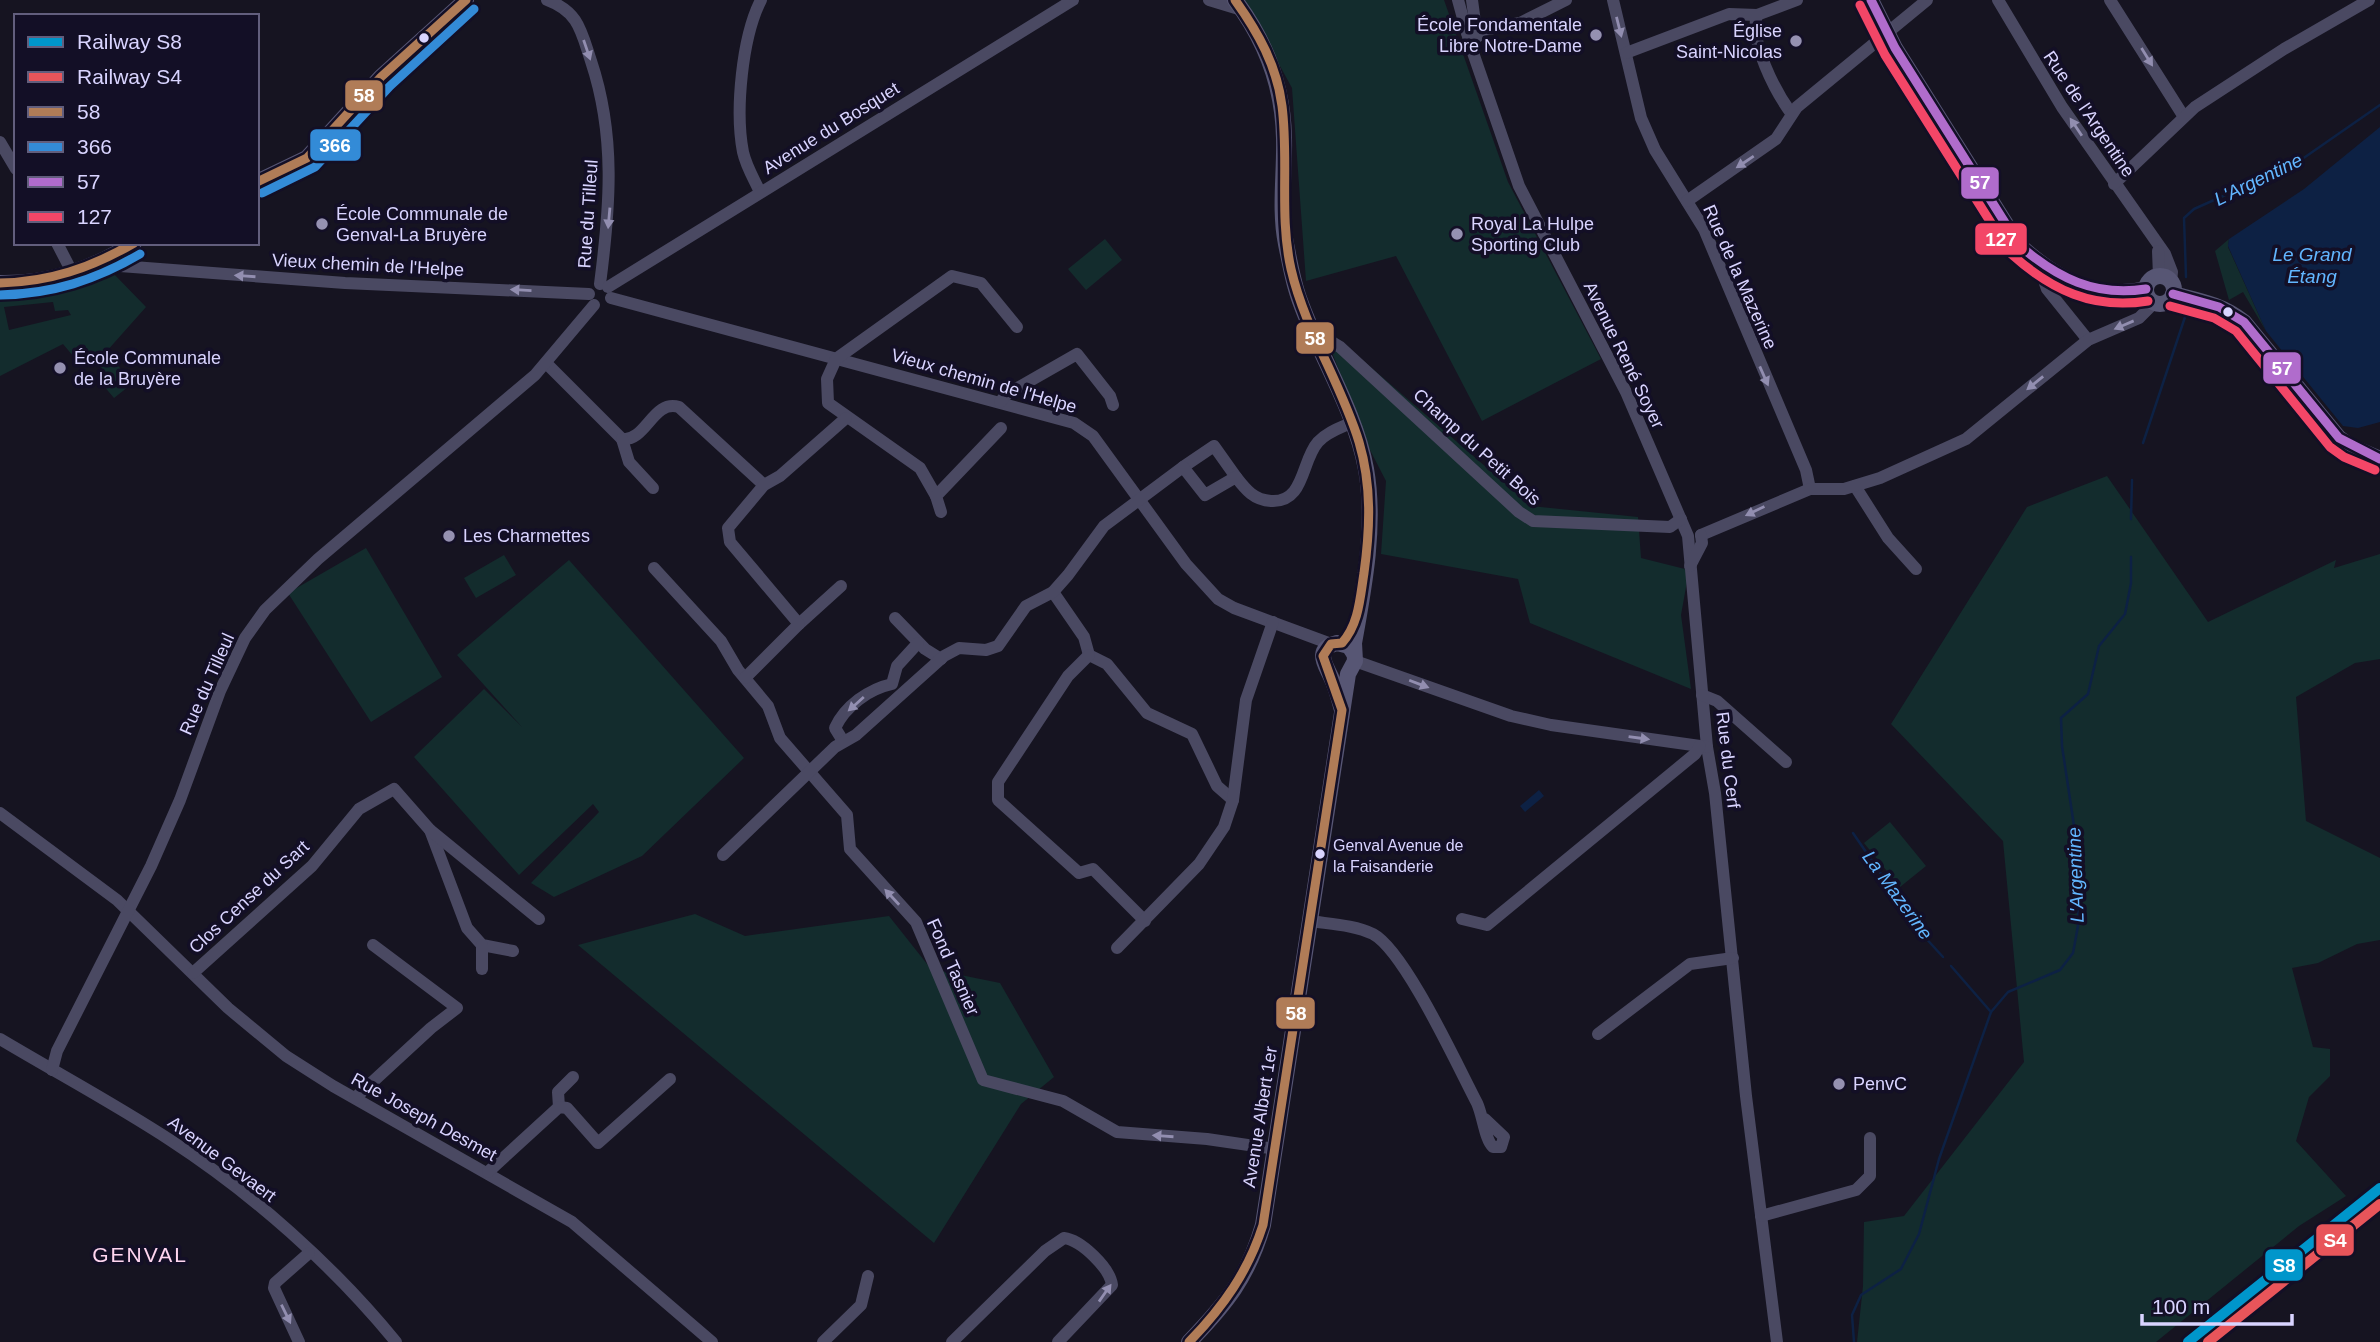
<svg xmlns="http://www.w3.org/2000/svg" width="2380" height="1342" font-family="Helvetica,sans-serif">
	<rect width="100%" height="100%" fill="#161421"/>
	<g fill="#132c2d" fill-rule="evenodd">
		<polygon points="1244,0 1444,0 1508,182 1601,359 1482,421 1396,256 1306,281 1292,88"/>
		<polygon points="1105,239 1122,260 1086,290 1068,269"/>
		<polygon points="2229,239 2228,247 2266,331 2243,292 2229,300 2215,251"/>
		<path d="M110,270L146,307L106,352L133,383L114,398L103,385L110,379L86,348L74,357L63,344L0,376V294L75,285ZM53,302L55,311L68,310L71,315L9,330L4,307Z"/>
		<polygon points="1321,324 1531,506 1638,517 1641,558 1689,570 1681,615 1691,689 1530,623 1518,579 1381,554 1386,481 1370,450"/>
		<polygon points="2107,476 2208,622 2336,560 2334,568 2380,554 2380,659 2355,663 2296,697 2306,821 2380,858 2380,940 2357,944 2318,963 2292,968 2313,1047 2330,1049 2330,1076 2309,1097 2296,1141 2346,1196 2299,1226 2156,1342 1857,1342 1863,1286 1864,1222 1904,1216 2024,1062 2003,841 1891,724 2027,507"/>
		<polygon points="366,548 442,677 371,722 288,593"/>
		<polygon points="504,555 516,575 476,598 464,578"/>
		<polygon points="569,560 744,758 642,856 554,897 531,883 599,812 593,804 519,875 414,757 484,689 522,727 457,655"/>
		<polygon points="1890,822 1926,866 1900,887 1864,843"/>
		<polygon points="695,914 745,936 889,916 931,969 1000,983 1054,1077 1021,1104 934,1243 578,945"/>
	</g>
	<g fill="#0d2144">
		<polygon points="2380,127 2380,422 2358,428 2343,426 2266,331 2228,246 2229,239 2304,189"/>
		<polygon points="1539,790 1544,796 1525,812 1520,806"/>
	</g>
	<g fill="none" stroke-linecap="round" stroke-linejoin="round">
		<g stroke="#0d2144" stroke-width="2.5">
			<polyline points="2186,277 2184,218 2194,209 2295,164 2380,105"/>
			<polyline points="2143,443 2187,311"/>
			<polyline points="2131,519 2132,480"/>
			<polyline points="1853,833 1922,934 1943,957"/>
			<polyline points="1951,966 1991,1012"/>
			<polyline points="1854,1342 1852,1315 1861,1295 1901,1269 1919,1234 1939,1159 1991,1012 2008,992 2060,970 2073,953 2078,926 2079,859 2062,746 2061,718 2088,694 2099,646 2125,614 2131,583 2131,557"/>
		</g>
		<g stroke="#4a4962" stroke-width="12">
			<path d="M547,0C579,12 581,31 591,61C616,136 610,207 600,284"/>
			<polyline points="1209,0 1242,10"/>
			<polyline points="1458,0 1470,44 1519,186 1626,392 1688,536 1707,747 1715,793 1746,1096 1777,1342"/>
			<polyline points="1472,0 1477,37"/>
			<polyline points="1613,0 1641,118 1655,150 1704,229 1806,470 1810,489"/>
			<polyline points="1998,0 2062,107 2165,254 2172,272 2171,282"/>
			<polyline points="2110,0 2184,117"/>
			<path d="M1757,15C1749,41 1775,91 1791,113"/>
			<polyline points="1467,33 1520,23 1566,0"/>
			<polyline points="1626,53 1729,14 1757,15 1797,0"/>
			<polyline points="0,142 16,169"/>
			<polyline points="2114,184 2195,107 2284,49 2369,0"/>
			<path d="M760,192C754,179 746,166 743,152C735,111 742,37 761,0"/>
			<polyline points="1687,201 1776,139 1797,107 1927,0"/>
			<polyline points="57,243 73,274"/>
			<polyline points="2158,251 2159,276"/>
			<polyline points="2037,261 2047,289 2088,340"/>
			<polyline points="103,262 120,266 345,283 589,294"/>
			<polyline points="608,287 1073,0"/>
			<polyline points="611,298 1074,423 1093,436 1186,564 1218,599 1234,608 1331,644"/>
			<polyline points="1313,331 1340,347 1519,512 1533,521 1670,527 1681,519"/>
			<path d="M546,363L622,439C646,442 653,399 679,407L764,485"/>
			<polyline points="1000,402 1007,394 1077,354 1110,396 1113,405"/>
			<polyline points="622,439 629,462 653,488"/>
			<polyline points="1183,467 1214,446 1236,477"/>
			<polyline points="1855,486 1888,538 1916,569"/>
			<polyline points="936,496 920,468 828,403 827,379 836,359 952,276 981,283 1017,327"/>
			<polyline points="941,512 936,496 1001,428"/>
			<polyline points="1701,535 1810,489 1844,489 1880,478 1966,439 2088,340 2139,318 2154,303"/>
			<polyline points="1690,566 1702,543 1701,535"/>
			<polyline points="654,568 721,641 738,670 768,706 780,738 847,815 850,849 916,922 983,1080 1063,1101 1117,1132 1207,1139 1275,1149"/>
			<polyline points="1053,592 1084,637 1089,655 1107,664 1147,713 1192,734 1217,786 1233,800"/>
			<polyline points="895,618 925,649 941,659"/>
			<polyline points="799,624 841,586"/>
			<polyline points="1089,655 1068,676 998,782 998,800 1079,873 1093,869 1145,921"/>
			<polyline points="1355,661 1511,716 1551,725 1707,747"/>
			<polyline points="745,678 799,624 730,542 728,528 764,485 780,476 846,418"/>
			<polyline points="1702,695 1717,701 1786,762"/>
			<path d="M843,741L835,728C845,706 869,689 892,684L897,666L918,643"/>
			<polyline points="0,813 117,900 228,1008 286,1056 333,1086 572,1222 712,1342"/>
			<polyline points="430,830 467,928 482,945 513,951"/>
			<path d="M723,855L835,747L856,735L944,656L959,648L986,650L998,646L1026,606L1053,592L1068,575L1104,526L1183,467L1205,495L1236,477C1246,490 1254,500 1271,501C1305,503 1301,461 1318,442C1327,432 1340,428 1351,423"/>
			<polyline points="1462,919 1487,925 1695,754 1700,746"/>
			<path d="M1310,921C1330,924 1355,925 1373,934C1405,951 1458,1067 1477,1103C1483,1116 1485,1140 1493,1147H1501L1504,1137L1485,1119"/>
			<polyline points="482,945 482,969"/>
			<polyline points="1117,948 1199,864 1224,827 1233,800 1246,700 1273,622"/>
			<polyline points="193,973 312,866 359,809 394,789 430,830 539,919"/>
			<polyline points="1598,1034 1690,964 1733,958"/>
			<path d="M0,1039C57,1073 115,1104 170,1140C253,1194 333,1265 396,1342"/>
			<polyline points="52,1070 57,1051 151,866 180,800 220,691 245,638 265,610 318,559 535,375 594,305"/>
			<polyline points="355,1098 431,1028 457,1008 373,945"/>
			<polyline points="559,1107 558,1092 573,1077"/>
			<polyline points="488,1172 559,1107 567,1108 598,1143 670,1079"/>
			<polyline points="1761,1216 1856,1190 1870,1176 1870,1138"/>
			<polyline points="299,1342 274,1288 275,1283 309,1253"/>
			<polyline points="823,1342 861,1305 868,1276"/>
			<path d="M952,1342L1045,1251L1064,1238C1081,1240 1110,1268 1112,1285L1058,1342"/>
		</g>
		<g stroke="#575674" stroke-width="16">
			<path d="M1871,0L1895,48L2019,245C2055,278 2095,301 2146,289"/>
			<polyline points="257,182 307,158 381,77 466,0"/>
			<circle cx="2160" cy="290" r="14"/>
			<path d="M0,283C50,284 92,269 134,243"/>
			<path d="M2173,294C2200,301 2221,304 2244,322L2339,438L2350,446L2380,459"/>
			<path d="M1342,710C1339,699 1336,687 1331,677C1325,664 1314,649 1337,643L1349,646L1353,652"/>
			<path d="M1189,1342C1226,1304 1248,1277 1263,1225L1348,674L1355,661L1354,643C1364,588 1376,525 1366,469C1355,410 1320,357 1300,301C1293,283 1290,263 1286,244C1279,209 1285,173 1284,138C1283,86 1266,41 1235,0"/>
		</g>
		<g stroke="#130f26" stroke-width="14">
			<g id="bus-1">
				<polyline points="257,182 307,158 381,77 466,0"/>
				<path d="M0,283C49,282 91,268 134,243"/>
				<path d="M1189,1342C1223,1307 1248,1272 1263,1225L1342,710L1323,656L1331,644L1342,643C1359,624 1360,598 1364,573C1370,529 1372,486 1359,442C1341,383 1305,330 1291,269C1279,216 1289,160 1282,106C1277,66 1258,32 1235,0"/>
			</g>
		</g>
		<g stroke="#130f26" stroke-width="14">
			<g id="bus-2">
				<polyline points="262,193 315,167 390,86 474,9"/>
				<path d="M0,295C52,294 96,280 140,254"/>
			</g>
		</g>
		<g stroke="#130f26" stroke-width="14">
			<g id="bus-3">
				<path d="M1871,0L1895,48L2019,245C2057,278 2095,297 2146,289"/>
				<polyline points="2173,294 2219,307 2244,322 2339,438 2380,459"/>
			</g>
		</g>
		<g stroke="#130f26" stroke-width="14">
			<g id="bus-4">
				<path d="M1860,5L1885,55L2010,253C2051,290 2093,310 2148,301"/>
				<polyline points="2170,306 2214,318 2236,331 2330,447 2344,457 2375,470"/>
			</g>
		</g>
		<use href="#bus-1" stroke="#b07c57" stroke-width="9"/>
		<use href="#bus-2" stroke="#338bd7" stroke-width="9"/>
		<use href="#bus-3" stroke="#b06ccc" stroke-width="9"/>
		<use href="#bus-4" stroke="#f34667" stroke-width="9"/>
		<g stroke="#130f26" stroke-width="16">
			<polyline id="rail-1" points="2188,1342 2380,1188"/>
		</g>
		<g stroke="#130f26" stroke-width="16">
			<polyline id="rail-2" points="2208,1342 2380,1204"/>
		</g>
		<use href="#rail-1" stroke="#0096cb" stroke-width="10"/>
		<use href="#rail-2" stroke="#e8555a" stroke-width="10"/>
	</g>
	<defs><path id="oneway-solid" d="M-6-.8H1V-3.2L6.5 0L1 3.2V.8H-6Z" transform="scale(1.75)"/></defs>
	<g fill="#928eb0">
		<use href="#oneway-solid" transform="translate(1619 27) rotate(76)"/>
		<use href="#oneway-solid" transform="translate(587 50) rotate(71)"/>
		<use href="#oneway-solid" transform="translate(2147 57) rotate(58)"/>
		<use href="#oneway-solid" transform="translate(2076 127) rotate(-124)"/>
		<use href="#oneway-solid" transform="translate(1745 162) rotate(146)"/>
		<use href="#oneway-solid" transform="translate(609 218) rotate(95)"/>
		<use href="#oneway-solid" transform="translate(245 276) rotate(-176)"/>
		<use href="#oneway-solid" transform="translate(521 290) rotate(-177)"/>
		<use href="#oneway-solid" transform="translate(2124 325) rotate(157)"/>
		<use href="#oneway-solid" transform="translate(1764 376) rotate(66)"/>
		<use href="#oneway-solid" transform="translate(2035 383) rotate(141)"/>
		<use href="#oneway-solid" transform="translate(1755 511) rotate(154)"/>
		<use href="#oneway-solid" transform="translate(1419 684) rotate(21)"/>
		<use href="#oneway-solid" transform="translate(856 704) rotate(138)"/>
		<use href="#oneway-solid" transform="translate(1639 738) rotate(8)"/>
		<use href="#oneway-solid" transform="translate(892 897) rotate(-133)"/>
		<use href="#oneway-solid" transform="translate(1163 1136) rotate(-176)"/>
		<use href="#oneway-solid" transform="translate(1105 1293) rotate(-55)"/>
		<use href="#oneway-solid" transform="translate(286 1314) rotate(64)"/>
	</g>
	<g fill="#9591b1" stroke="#130f26" stroke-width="2.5">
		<circle cx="1596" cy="35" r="7"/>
		<circle cx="1796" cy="41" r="7"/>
		<circle cx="322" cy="224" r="7"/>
		<circle cx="1457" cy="234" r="7"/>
		<circle cx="60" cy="368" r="7"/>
		<circle cx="449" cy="536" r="7"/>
		<circle cx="1839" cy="1084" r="7"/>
	</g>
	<g fill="#d9d4ff" stroke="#130f26" stroke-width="2.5">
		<circle cx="424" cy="38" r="6"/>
		<circle cx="2228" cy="312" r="6"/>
		<circle cx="1320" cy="854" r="6"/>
	</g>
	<g text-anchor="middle" stroke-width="7" stroke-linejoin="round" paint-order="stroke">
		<g font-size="16" fill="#d9d4ff" stroke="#130f26" text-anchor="start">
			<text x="1333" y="851">Genval Avenue de<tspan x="1333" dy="21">la Faisanderie</tspan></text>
		</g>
		<g font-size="18" fill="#d9d4ff" stroke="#130f26" text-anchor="start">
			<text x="1582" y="31" text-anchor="end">École Fondamentale<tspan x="1582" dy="21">Libre Notre-Dame</tspan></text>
			<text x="1782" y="37" text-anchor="end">Église<tspan x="1782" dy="21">Saint-Nicolas</tspan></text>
			<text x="336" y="220">École Communale de<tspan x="336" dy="21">Genval-La Bruyère</tspan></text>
			<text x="1471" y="230">Royal La Hulpe<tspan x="1471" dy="21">Sporting Club</tspan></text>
			<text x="74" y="364">École Communale<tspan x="74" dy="21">de la Bruyère</tspan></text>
			<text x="463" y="542">Les Charmettes</text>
			<text x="1853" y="1090">PenvC</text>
		</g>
		<g font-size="18" fill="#d9d4ff" stroke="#130f26">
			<text transform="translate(2089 114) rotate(56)" y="6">Rue de l'Argentine</text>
			<text transform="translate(831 128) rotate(-32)" y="6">Avenue du Bosquet</text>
			<text transform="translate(588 214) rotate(-86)" y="6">Rue du Tilleul</text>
			<text transform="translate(368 265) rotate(3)" y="6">Vieux chemin de l'Helpe</text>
			<text transform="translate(1740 277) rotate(66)" y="6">Rue de la Mazerine</text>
			<text transform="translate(1624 355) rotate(64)" y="6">Avenue René Soyer</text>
			<text transform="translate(984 381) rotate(16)" y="6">Vieux chemin de l'Helpe</text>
			<text transform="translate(1477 447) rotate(42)" y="6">Champ du Petit Bois</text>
			<text transform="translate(207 684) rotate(-66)" y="6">Rue du Tilleul</text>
			<text transform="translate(1728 760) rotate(83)" y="6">Rue du Cerf</text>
			<text transform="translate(249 897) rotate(-43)" y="6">Clos Cense du Sart</text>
			<text transform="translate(953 967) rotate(66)" y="6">Fond Tasnier</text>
			<text transform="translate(424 1117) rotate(29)" y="6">Rue Joseph Desmet</text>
			<text transform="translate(1260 1117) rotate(-81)" y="6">Avenue Albert 1er</text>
			<text transform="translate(222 1159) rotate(37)" y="6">Avenue Gevaert</text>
		</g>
		<g font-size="19" font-style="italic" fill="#62b6ff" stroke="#130f26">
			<text transform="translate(2258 179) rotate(-26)" y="7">L'Argentine</text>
			<text x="2312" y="261">Le Grand<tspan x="2312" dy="22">Étang</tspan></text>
			<text transform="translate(2075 875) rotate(-92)" y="7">L'Argentine</text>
			<text transform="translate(1898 895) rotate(54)" y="7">La Mazerine</text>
		</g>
		<g font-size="21" letter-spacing="2" fill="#ffd6f0" stroke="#130f26">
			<text x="140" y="1262">GENVAL</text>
		</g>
	</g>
	<g stroke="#130f26" stroke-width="2.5">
		<rect x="344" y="79" width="40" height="33" rx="7" fill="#b07c57"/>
		<rect x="309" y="128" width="53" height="34" rx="7" fill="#338bd7"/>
		<rect x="1960" y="166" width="40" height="34" rx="7" fill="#b06ccc"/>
		<rect x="1974" y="222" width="54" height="34" rx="7" fill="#f34667"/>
		<rect x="1295" y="321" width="40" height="34" rx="7" fill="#b07c57"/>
		<rect x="2262" y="351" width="40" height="34" rx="7" fill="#b06ccc"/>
		<rect x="1275" y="996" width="41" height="34" rx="7" fill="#b07c57"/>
		<rect x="2315" y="1223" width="40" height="34" rx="7" fill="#e8555a"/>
		<rect x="2264" y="1248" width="40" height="34" rx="7" fill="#0096cb"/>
	</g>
	<g font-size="19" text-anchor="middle" font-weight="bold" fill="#fff">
		<text x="364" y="102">58</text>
		<text x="335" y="152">366</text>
		<text x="1980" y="189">57</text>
		<text x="2001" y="246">127</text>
		<text x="1315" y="345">58</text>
		<text x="2282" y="375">57</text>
		<text x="1296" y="1020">58</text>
		<text x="2335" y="1247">S4</text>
		<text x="2284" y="1272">S8</text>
	</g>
	<rect x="14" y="14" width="245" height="231" fill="#130f26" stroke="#625e7d" stroke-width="2"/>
	<rect x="28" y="37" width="35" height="10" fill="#0096cb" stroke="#625e7d" stroke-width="2"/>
	<text x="77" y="49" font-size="21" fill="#d9d4ff">Railway S8</text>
	<rect x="28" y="72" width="35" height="10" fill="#e8555a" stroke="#625e7d" stroke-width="2"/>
	<text x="77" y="84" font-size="21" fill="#d9d4ff">Railway S4</text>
	<rect x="28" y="107" width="35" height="10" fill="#b07c57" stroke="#625e7d" stroke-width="2"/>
	<text x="77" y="119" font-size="21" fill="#d9d4ff">58</text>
	<rect x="28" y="142" width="35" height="10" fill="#338bd7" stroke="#625e7d" stroke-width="2"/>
	<text x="77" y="154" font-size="21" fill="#d9d4ff">366</text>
	<rect x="28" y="177" width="35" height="10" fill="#b06ccc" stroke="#625e7d" stroke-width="2"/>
	<text x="77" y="189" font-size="21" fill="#d9d4ff">57</text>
	<rect x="28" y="212" width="35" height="10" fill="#f34667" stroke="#625e7d" stroke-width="2"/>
	<text x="77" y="224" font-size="21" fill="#d9d4ff">127</text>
	<path d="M2142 1314v10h150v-10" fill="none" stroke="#d9d4ff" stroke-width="3.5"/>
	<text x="2152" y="1314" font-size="21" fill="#d9d4ff" stroke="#130f26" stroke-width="5" paint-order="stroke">100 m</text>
</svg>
